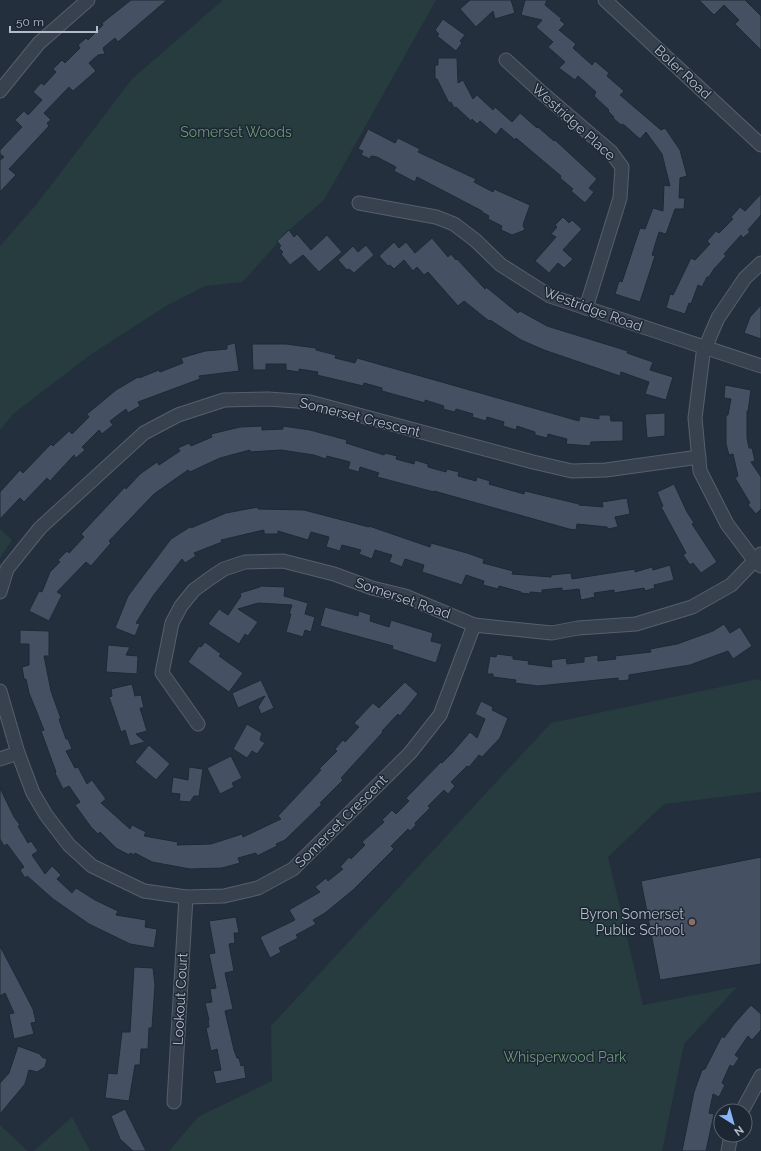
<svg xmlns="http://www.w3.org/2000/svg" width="761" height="1151" font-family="Raleway,sans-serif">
	<rect width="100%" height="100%" fill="#242f3e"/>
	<g fill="#263c3f">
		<polygon points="223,0 436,0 324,200 288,231 249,275 242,282 205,286 166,306 90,355 13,414 0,430 0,246 36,205 132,79"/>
		<polygon points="0,529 12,540 0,558"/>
		<polygon points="758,679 761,681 761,792 664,804 608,857 643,1005 737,987 684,1044 662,1151 169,1151 198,1117 272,1081 271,1026 551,723"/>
		<polygon points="72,1117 90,1151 34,1151"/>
		<polygon points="0,1125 28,1151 0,1151"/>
	</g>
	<g fill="#455162" stroke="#1f2835">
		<polygon points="131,0 167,0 118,42 115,38 103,48 105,54 98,55 89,63 96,71 73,91 69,87 44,113 51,120 47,123 49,126 9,169 16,175 0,192 0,160 4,157 0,154 0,150 22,127 15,120 24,111 28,115 42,100 33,92 41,83 44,85 56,72 53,69 62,60 65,63 80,48 78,45 86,38 88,40 103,25 102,23"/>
		<polygon points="470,0 511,0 515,13 495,19 493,11 476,27 460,9"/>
		<polygon points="525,0 547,0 545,5 562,19 560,20 565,24 559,30 576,44 573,48 592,65 595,61 609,73 607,76 624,91 620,95 661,130 665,128 680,150 687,176 680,178 679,198 685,198 684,209 675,209 666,234 659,232 652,255 655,256 640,302 615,294 619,281 622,282 640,228 645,229 653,208 663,211 664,185 670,186 662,154 646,132 640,139 623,124 621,125 613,118 614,117 608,111 609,110 594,96 596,92 578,76 575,80 559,68 565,62 548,47 553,42 536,27 542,20 521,15"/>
		<polygon points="699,0 745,0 761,16 761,50 735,24 739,20 724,5 714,15"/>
		<polygon points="443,19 465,35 460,41 462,43 456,51 437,36 439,34 435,30"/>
		<polygon points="438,58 457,58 458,83 463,80 473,99 477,95 493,110 495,107 512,122 520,113 537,128 538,127 554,141 555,140 597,179 589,188 594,192 585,203 571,191 573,189 560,178 561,176 516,138 515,140 501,128 496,135 480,121 477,124 472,119 471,121 456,107 454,108 451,102 449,103 437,79 435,79 435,65 438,65"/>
		<polygon points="368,129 395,143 398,138 420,149 418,152 476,179 474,182 493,192 494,189 530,205 523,225 525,230 512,235 501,230 502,226 488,219 489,216 482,212 482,211 417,177 415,182 394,171 396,167 377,157 371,156 370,159 361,155 363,151 358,149"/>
		<polygon points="761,194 761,215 748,230 750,232 743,238 741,235 724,254 726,256 714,269 709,277 707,277 702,287 698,285 691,304 689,303 685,314 666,308 670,294 673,295 691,258 695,260 710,244 707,241 716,231 719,233 733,219 731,217 740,207 745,211"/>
		<polygon points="563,217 569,223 572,220 582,229 563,250 573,259 564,268 558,263 549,273 535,261 556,237 551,234 557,227 555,225"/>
		<polygon points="289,230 294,237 297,234 311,250 327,235 342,252 319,272 303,255 290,265 281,254 283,252 279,248 281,246 277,241"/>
		<polygon points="432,238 448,257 451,254 456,260 457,259 485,289 486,287 518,313 520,311 547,326 628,351 627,353 653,362 650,370 673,377 666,400 645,394 649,382 621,372 620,376 544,350 521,340 490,320 489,321 464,301 458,306 428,272 424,275 417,267 413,271 404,260 394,269 390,265 388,266 379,256 394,242 399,248 406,242 415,253"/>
		<polygon points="366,245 374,255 354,273 349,269 347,270 338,260 353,246 358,252"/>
		<polygon points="761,305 761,339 744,333 750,317"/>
		<polygon points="235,343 239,371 199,376 200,379 138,402 140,406 128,413 126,409 110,421 113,425 102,434 99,430 82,447 85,450 76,458 74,455 50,481 47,478 24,502 20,498 0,519 0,492 20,470 23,473 51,444 53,446 69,431 72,434 89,417 87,414 116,390 138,377 139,378 159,370 160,372 183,363 181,358 205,351 227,349 227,345"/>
		<polygon points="252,344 286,344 316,348 316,350 336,355 335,358 355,363 357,358 579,421 580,416 599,419 599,415 610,415 611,421 623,421 623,441 591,442 590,446 566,444 567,439 548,434 547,438 535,435 535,432 517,426 516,430 503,426 504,422 487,417 486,421 472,417 473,414 456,409 455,412 443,409 444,406 425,400 425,403 382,391 382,388 364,383 363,386 317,375 318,372 299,369 299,372 286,370 286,364 266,364 266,370 253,370"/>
		<polygon points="725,385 751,390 748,411 747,411 747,438 749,448 752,448 755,461 751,462 761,477 761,509 756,514 748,505 750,503 735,478 738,476 733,454 729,455 726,444 726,415 728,415 731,399 724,398"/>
		<polygon points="665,413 665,436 647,438 645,414"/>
		<polygon points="262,426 262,430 283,429 283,426 310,430 347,440 346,443 384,455 385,453 397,456 396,459 414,464 415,460 428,464 428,467 446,472 447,469 459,472 458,476 476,481 477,477 490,481 489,484 524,494 525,491 579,504 579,505 603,507 602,502 627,498 630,514 615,517 618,527 608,529 607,527 577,524 576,530 569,529 434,491 434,492 377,477 379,473 360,467 359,472 348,469 350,462 327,456 326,459 314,455 281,450 250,452 250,450 220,458 190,472 188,470 154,494 109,541 111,543 91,566 86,562 57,592 62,595 49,621 29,611 39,591 42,592 50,572 60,562 58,560 67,551 69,553 84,537 81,534 125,487 126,489 140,474 157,462 159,465 180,451 178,448 189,443 191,446 212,437 211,434 240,427"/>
		<polygon points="674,484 687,512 694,523 692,524 717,562 701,573 693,563 690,565 683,555 686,553 661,507 663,506 657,492"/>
		<polygon points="258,507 258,509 304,510 369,527 369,526 430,547 431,543 467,553 484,559 483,563 513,571 512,574 551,577 551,575 571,573 572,579 635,569 635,572 652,567 653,570 670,565 674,580 654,585 655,588 645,591 644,588 614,593 614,590 594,593 595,597 581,600 579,589 562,591 562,588 542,590 542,593 530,592 530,594 521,593 521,592 499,586 498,589 483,585 484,581 466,575 462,585 422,572 424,565 405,559 402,567 389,562 392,555 375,550 372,559 359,554 361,550 342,545 340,551 326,547 329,537 311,532 308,540 278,531 278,534 264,534 264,530 221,540 222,542 194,553 196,556 185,563 182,559 153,596 136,623 140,624 135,636 115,628 128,596 171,539 190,527 191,528 226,513"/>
		<polygon points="260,586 285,587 284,596 308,603 305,614 315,617 311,632 305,630 303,637 286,632 291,614 289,614 292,605 258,603 238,609 258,622 248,636 245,634 239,644 208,624 219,609 228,615 241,596 240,593 260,587"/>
		<polygon points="325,607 358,616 359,611 371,615 370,621 389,627 391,620 433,633 431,641 442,644 436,663 392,649 393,646 320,626"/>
		<polygon points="724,624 730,633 740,627 752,646 733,659 728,651 690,665 629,675 629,680 618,681 618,678 538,686 515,683 516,680 493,677 493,674 487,674 490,656 496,657 497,654 513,656 513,659 529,661 528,664 552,667 551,660 566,658 567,664 584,662 584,657 598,655 598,661 616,659 615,656 651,652 650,649 677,644 713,631"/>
		<polygon points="20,630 49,631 49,656 44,656 51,691 61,719 59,719 66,739 68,739 72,749 66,751 75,768 78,767 87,784 92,780 106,799 101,803 130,829 132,825 146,832 144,836 178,842 177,845 211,844 242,834 243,837 281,819 278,816 321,770 319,769 337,751 335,749 343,740 345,742 359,727 354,723 373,703 379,708 405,682 418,694 400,716 398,714 382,731 383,732 341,778 343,780 320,803 322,804 285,840 276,844 277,846 257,856 256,853 238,858 240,863 222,868 190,869 152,862 135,853 134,855 130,853 129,855 116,848 100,832 98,834 91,827 75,805 80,802 69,786 63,789 55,773 56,772 41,731 44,730 29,693 26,679 24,679 22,667 29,665 29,644 20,644"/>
		<polygon points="205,642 221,654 219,656 243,673 229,692 188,662 199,646 201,647"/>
		<polygon points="108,645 130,647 126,655 138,656 137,674 106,672"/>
		<polygon points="261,680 274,708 261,714 258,707 265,696 238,708 232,693"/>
		<polygon points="132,684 135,696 141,695 144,708 140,708 147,731 136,734 145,742 130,746 125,730 121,732 109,697 112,696 111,689"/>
		<polygon points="481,701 493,707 492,710 508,718 500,738 482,757 479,755 469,767 467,766 451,782 455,786 448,794 444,790 428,806 430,808 415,823 416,825 410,831 408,829 391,846 394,849 353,890 325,913 313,920 316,924 296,935 298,938 279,948 281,952 270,958 260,937 295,920 289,910 320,892 315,887 326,878 328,881 343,869 340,867 349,857 351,859 365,845 362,842 384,822 382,820 392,810 396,814 409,801 406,798 441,762 442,763 452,753 470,732 477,738 485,719 475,714"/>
		<polygon points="247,724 262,733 260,740 265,743 257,754 252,751 247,758 233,749"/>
		<polygon points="149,745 170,764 156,780 135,762"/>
		<polygon points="231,756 242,778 232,783 234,787 220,794 207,768"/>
		<polygon points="189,767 203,769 199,796 194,796 190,802 179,801 180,794 171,793 173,777 188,780"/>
		<polygon points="0,788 14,817 20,825 18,826 28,843 31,841 38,851 32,855 45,874 52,866 61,875 57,879 72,893 76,888 95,900 118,911 116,915 146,920 145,927 157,929 154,948 130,944 89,924 53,899 27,876 25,878 20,870 24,867 7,844 4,846 0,839"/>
		<polygon points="761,857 761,964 660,980 641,881"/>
		<polygon points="236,917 239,933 234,933 235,943 229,944 234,971 225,973 233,1009 225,1011 234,1050 237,1058 239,1058 241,1066 244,1065 246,1078 216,1084 213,1071 221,1070 217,1049 211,1051 206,1028 209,1027 208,1021 209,1020 205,1003 212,1002 210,989 216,988 209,954 215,953 209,921"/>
		<polygon points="0,946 33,1009 36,1022 31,1023 34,1034 14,1039 9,1014 14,1013 5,993 0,996"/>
		<polygon points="134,967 153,968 155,985 152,1028 149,1028 148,1049 141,1049 140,1065 135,1065 129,1101 105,1098 108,1073 117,1074 122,1032 130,1032"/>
		<polygon points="751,1005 761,1014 761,1030 752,1040 748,1036 735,1055 739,1058 733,1067 730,1065 722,1083 725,1085 719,1097 713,1094 709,1113 714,1114 706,1151 682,1151 694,1092 702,1070 705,1069 722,1036 724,1038 734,1024"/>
		<polygon points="18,1046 40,1054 42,1057 47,1059 45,1067 37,1072 29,1070 25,1084 0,1114 0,1083 9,1073"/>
		<polygon points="125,1109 146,1151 133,1151 120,1139 111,1116"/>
	</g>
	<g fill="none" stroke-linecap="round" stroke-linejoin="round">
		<g stroke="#565f6c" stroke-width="15">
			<g id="minor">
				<polyline points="605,0 761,145"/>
				<polyline points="506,60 541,92 611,152 622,167 620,198 586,308"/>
				<polyline points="0,91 39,43 88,0"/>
				<polyline points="359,203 436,217 454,224 475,240 501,265 550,296 761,366"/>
				<polyline points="761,566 754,560 727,524 700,471 695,418 703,354 711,334 718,318 745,278 761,263"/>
				<polyline points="0,592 7,569 40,528 144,433 178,415 224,400 268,399 310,402 533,462 572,471 606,470 699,457"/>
				<polyline points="0,691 18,753 33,793 46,815 69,845 92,866 144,891 186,897 224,896 258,888 293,869 410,753 440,715 474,625"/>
				<polyline points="198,724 162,673 172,623 181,606 194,590 209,579 224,569 245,562 283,561 334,574 372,588 405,596 474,625 552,633 578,628 636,624 692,607 731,585 761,554"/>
				<polyline points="0,759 18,753"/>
				<polyline points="174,1102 186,897"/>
				<polyline points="742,1111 761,1076"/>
				<polyline points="728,1151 731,1135"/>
			</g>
		</g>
		<use href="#minor" stroke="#38414e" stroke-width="13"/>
	</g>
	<circle fill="#8d6e63" stroke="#1d2633" stroke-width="1.5" cx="692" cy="922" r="4"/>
	<g text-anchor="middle" stroke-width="3" stroke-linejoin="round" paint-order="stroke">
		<g font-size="14" fill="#b4bcc9" stroke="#1d2633">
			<text transform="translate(683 72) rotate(43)" y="5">Boler Road</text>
			<text transform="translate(574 122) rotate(42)" y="5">Westridge Place</text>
			<text transform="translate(593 309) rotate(20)" y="5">Westridge Road</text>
			<text transform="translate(360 417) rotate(14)" y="5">Somerset Crescent</text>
			<text transform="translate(403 598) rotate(19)" y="5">Somerset Road</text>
			<text transform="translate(341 821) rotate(-45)" y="5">Somerset Crescent</text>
			<text transform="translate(180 999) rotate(-87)" y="5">Lookout Court</text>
		</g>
		<g font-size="14" fill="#6b9a76" stroke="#1d2633">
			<text x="236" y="137">Somerset Woods</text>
			<text x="565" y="1062">Whisperwood Park</text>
		</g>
		<g font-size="14" fill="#b4bcc9" stroke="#1d2633" text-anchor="end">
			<text x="684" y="919">Byron Somerset<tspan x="684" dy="16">Public School</tspan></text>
		</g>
	</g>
	<g transform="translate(733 1123) rotate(143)"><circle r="19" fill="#1d2633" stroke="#59626f"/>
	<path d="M0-3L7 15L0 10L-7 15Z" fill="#8ab4f8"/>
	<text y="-6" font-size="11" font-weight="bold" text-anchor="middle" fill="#b4bcc9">N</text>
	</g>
	<path d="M10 26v6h87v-6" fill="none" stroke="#b4bcc9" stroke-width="2"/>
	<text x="16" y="26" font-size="12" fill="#b4bcc9" stroke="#1d2633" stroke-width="3" paint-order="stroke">50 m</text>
</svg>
